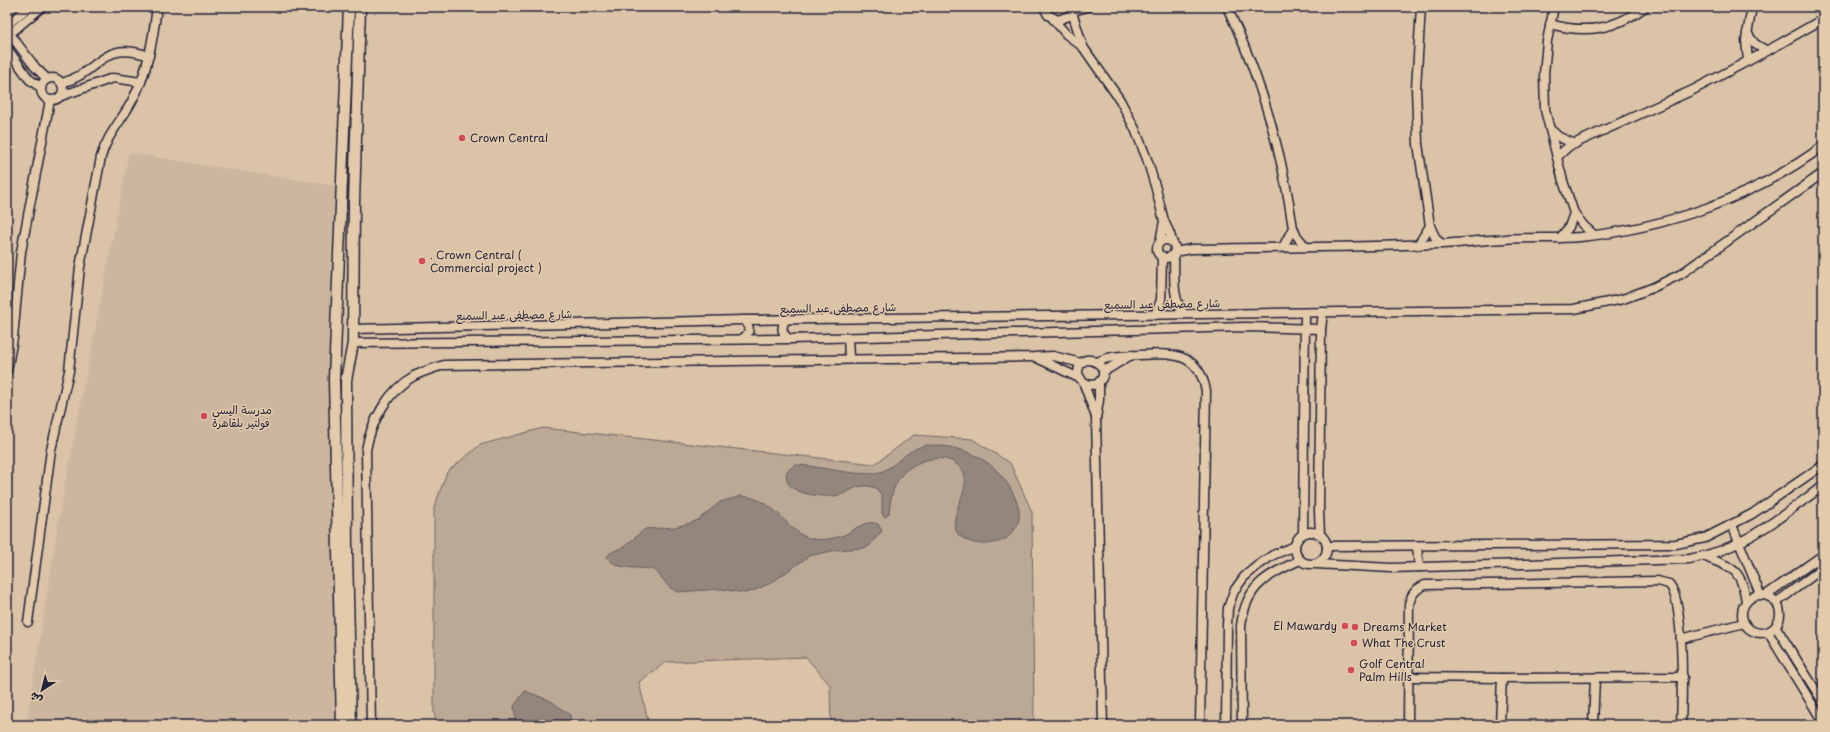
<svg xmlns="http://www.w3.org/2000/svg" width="1830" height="732" font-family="'Playpen Sans','Playpen Sans Arabic',sans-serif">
	<rect width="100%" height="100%" fill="#dac3a7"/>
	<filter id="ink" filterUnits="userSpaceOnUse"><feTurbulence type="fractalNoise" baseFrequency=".025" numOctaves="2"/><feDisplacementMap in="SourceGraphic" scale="8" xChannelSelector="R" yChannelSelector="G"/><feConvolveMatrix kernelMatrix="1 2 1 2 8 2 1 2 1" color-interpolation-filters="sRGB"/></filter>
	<g filter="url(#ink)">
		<polygon fill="#ccb69f" points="129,153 335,186 330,326 335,725 26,725 61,506"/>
		<polygon fill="#bca995" stroke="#6f6668" points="543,428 875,464 914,435 972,439 1010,463 1032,512 1034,725 831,725 830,685 806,657 666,662 639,682 649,725 437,725 434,712 434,508 447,472 480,445"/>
		<g fill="#93867d" stroke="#665e63">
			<path d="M927,445C966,445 1001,462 1016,500C1020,510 1021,520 1015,529C1010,537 1002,542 993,543C984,545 974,544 966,540C936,525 975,492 963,471C949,449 913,459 900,477C892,489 890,501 889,514L885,517L882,514V496L876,488C855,481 852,494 834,496C819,497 780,494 787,471L795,465C819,465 857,478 880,472C898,466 905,449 927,445Z"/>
			<path d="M741,496C778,498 787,535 813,539C822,541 836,538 844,535C855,530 865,519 878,524L882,531L869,546L865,548L836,550L809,556L771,583L753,591L745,593L721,589L677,592L669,587L656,571C644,565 618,573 607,557L610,553L625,546L645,529L675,527L690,523L698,520L720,502Z"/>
			<polygon points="525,691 551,701 570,715 571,725 516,725 514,706"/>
		</g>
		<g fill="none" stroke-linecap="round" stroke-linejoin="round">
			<g stroke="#22223b" stroke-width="11">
				<g id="minor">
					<polyline points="1044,7 1048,15 1058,20 1069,16 1074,9"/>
					<path d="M1227,7C1261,78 1282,150 1293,228L1296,235L1306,247"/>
					<polyline points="1421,7 1416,88 1418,144 1430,226 1436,239 1442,244"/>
					<polyline points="1554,7 1547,41 1544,74 1545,110 1563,181 1574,213 1583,225 1594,235"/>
					<polyline points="1073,11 1087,7"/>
					<polyline points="1072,12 1083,47 1120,100 1135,129 1147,159 1156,189 1164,221 1170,234 1172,241"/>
					<polyline points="1053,19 1066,34 1083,47"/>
					<path d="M1550,24C1586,34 1614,30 1645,7"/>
					<polyline points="7,25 29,7"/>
					<polyline points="1747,33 1755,44 1767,51"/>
					<polyline points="10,34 35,67 47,79"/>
					<polyline points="7,36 42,7"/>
					<polyline points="7,48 29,79 41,88"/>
					<polyline points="1748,61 1746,40 1752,7"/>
					<circle cx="52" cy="89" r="11"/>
					<path d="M62,83C101,72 101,39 149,56"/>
					<polyline points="61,96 113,78 141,82"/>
					<polyline points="1550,129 1559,137 1575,144"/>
					<polyline points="1557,157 1569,146 1693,90 1767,51 1823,19"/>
					<polyline points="1560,238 1569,227 1574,213"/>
					<circle cx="1166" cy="249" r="9"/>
					<polyline points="1160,242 1164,221"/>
					<polyline points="1418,245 1430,226"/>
					<polyline points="1283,247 1293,228"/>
					<path d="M1175,252L1191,249C1274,248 1357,247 1440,244C1462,243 1483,240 1505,239C1530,237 1555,239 1580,237C1666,228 1753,198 1823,146"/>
					<path d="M1174,253C1175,273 1171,298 1184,314"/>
					<polyline points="1155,315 1161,300 1162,256"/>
					<path d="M786,320C780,327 782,335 790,339"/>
					<polyline points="353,329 744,320 1574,309 1623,299 1652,288 1681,274 1823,173"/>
					<path d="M743,338C750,334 751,326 744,320"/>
					<polyline points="848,338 849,358"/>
					<polyline points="353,343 790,339 1245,327 1321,329"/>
					<polyline points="1037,358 1079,378"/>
					<path d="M1097,362C1111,355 1124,356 1139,355C1172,353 1199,352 1206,391L1200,725"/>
					<polyline points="7,371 13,338 21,252 50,100"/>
					<polyline points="1103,372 1131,355"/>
					<polyline points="1099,383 1099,400 1096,418 1103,725"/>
					<path d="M1084,384L1095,385C1121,369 1078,344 1078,374L1084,384L1096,417"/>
					<polyline points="1732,525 1760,594"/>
					<circle cx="1311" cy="548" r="16"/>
					<polyline points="1303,534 1305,313"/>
					<polyline points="1320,535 1319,511 1321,329 1323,312"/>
					<polyline points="1327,546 1676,544 1705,538 1752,514 1823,465"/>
					<polyline points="1417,546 1419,567"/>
					<path d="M1703,556C1733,568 1741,568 1746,601"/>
					<path d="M1316,564L1391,568L1689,559C1742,551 1781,516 1823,486"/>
					<circle cx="1761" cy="614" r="19"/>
					<polyline points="1766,595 1823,555"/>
					<polyline points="1777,602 1823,568"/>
					<path d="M28,622L51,450L69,371L80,267L101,157C107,135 122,120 132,101C148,72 153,39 157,7"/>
					<polyline points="1776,627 1823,702"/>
					<polyline points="1768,632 1823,722"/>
					<polyline points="1681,639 1744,623"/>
					<polyline points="1409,677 1502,678 1683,677"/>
					<path d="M371,725L366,450C371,422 388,390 414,376C424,371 434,368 444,365L1034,357L1053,356L1081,363"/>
					<polyline points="1226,725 1227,625 1228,608 1234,591 1244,577 1257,566 1273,555 1295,546"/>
					<path d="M1242,725L1241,626C1246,585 1266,576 1300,560"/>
					<path d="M1408,725L1409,604C1412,593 1416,589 1425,585L1657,581L1669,584C1685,601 1682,698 1681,725"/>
					<polyline points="1500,725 1502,678"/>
					<polyline points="1593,725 1595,678"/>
				</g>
			</g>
			<g stroke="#22223b" stroke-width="13">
				<g id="major">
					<polyline points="342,725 334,379 349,7"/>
					<polyline points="351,725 347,552 346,380 353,343 354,202 360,7"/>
				</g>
			</g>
			<use href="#minor" stroke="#e2caab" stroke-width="8"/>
			<use href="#major" stroke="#e2caab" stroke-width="10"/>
		</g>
	</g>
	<g fill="#d1495b" stroke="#e2caab" stroke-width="1.5">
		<circle cx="462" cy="138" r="4"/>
		<circle cx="422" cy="261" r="4"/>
		<circle cx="204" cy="416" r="4"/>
		<circle cx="1345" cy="626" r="4"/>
		<circle cx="1355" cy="627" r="4"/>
		<circle cx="1354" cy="643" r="4"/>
		<circle cx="1351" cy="670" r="4"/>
	</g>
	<g text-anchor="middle" stroke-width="3" stroke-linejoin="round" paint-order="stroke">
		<g font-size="11" fill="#22223b" stroke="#e2caab" text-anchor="start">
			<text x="470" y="142">Crown Central</text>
			<text x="430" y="259">. Crown Central (<tspan x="430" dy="13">Commercial project )</tspan></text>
			<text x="212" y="414">مدرسة اليسي<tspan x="212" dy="13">فولتير بلقاهرة</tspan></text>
			<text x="1337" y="630" text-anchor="end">El Mawardy</text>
			<text x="1363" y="631">Dreams Market</text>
			<text x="1362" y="647">What The Crust</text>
			<text x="1359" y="668">Golf Central<tspan x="1359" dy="13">Palm Hills</tspan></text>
		</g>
		<g font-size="11" fill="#22223b" stroke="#e2caab">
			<text transform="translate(1162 304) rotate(-1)" y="4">شارع مصطفى عبد السميع</text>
			<text transform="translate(838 308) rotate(-1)" y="4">شارع مصطفى عبد السميع</text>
			<text transform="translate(514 315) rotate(-1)" y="4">شارع مصطفى عبد السميع</text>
		</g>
	</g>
	<rect width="1830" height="732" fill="none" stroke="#e2caab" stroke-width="24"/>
	<rect x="12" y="12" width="1806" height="708" fill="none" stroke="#22223b" stroke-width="1.5" filter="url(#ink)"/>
	<g transform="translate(42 690) rotate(216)" stroke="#e2caab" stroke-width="3" paint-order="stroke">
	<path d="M0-3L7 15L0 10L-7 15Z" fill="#22223b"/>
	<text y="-6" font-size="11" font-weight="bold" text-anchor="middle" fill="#22223b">ش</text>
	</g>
</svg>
